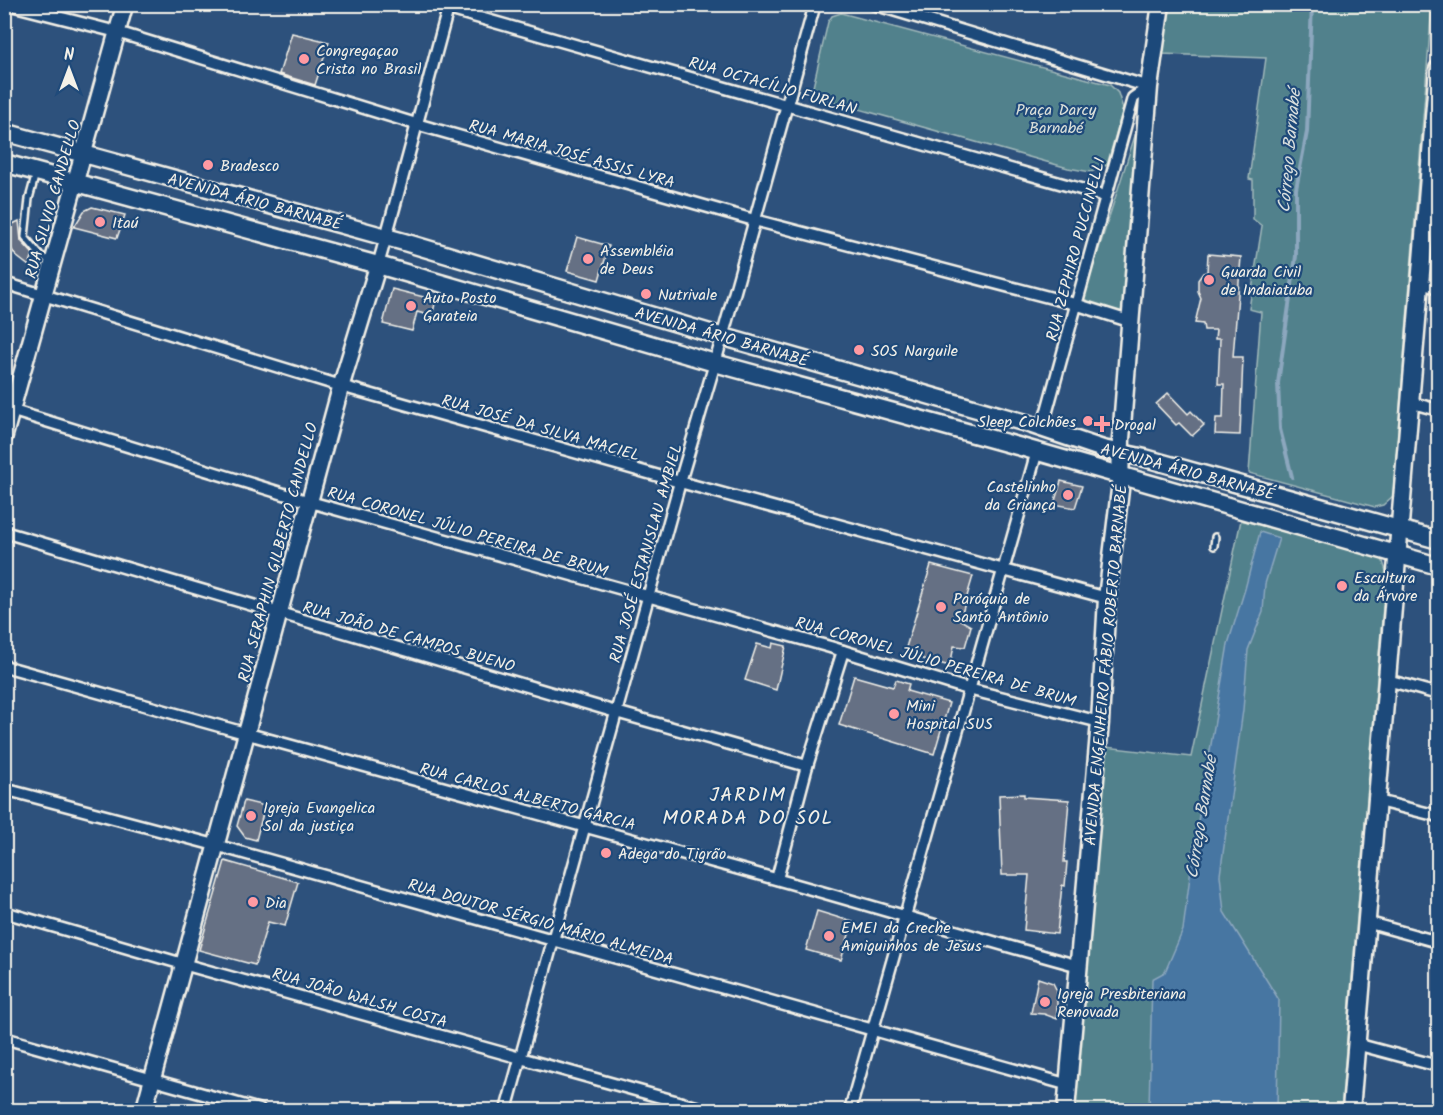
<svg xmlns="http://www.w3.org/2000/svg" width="1443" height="1115" font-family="Kalam,sans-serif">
	<rect width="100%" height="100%" fill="#2d517c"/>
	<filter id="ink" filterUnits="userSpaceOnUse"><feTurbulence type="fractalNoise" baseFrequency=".0167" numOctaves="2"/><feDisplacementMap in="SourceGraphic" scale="12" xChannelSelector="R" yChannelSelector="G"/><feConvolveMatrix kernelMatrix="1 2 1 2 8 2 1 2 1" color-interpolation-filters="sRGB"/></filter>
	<g filter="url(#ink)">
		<g fill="#51818c" stroke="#a2b9ba" stroke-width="1.5">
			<polygon points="1171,5 1432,5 1393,496 1383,505 1375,507 1249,473 1261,312 1249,309 1262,226 1253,219 1253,180 1249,179 1266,58 1162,54"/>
			<polygon points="841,13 1110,85 1118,93 1123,109 1107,165 1091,172 1068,168 820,98 813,87 828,22 832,16"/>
			<polygon points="1139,123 1126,315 1082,302"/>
			<polygon points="1241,520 1382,558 1386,571 1341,1110 1074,1110 1106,747 1191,757"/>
		</g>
		<polygon fill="#4676a2" stroke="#8ca7be" stroke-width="1.5" points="1260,532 1279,538 1265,584 1263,612 1248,650 1243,710 1220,875 1224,912 1279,1000 1277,1110 1149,1110 1152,979 1165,972 1183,930 1194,845 1228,644 1245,589"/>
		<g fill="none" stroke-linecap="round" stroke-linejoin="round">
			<polyline stroke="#8ca7be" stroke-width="4" points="1292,477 1280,429 1278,383 1296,256 1296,189 1307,132 1312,4"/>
		</g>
		<g fill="#656f84" stroke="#f4f1e8" stroke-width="1.5">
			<polygon points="292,33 329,42 315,85 279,74"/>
			<polygon points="92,207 125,215 117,238 74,227 84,211"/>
			<polygon points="19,221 21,241 33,254 29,266 16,256 10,247 5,228"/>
			<polygon points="577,237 609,246 599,280 567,271"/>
			<polygon points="1208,254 1241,257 1233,357 1243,357 1240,435 1215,434 1216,418 1223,418 1224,384 1218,384 1220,339 1215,339 1216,330 1204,330 1203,324 1195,323 1201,298 1198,291 1198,280 1203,273 1207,272"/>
			<polygon points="392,289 436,300 432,316 417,312 412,331 383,324"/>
			<polygon points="1168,393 1188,414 1191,411 1204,425 1192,436 1179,423 1176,425 1156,404"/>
			<polygon points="1061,481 1082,486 1075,508 1054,504"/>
			<polygon points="931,565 973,576 960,620 971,626 965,647 954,646 950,666 904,654"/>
			<polygon points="773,643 786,646 776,690 745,680 757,644 772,648"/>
			<polygon points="854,676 893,687 896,680 909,684 907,691 949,703 934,754 839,725"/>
			<polygon points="1024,794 1024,797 1069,800 1064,862 1067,862 1065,886 1062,885 1057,934 1024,930 1029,875 1002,875 999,795"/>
			<polygon points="244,801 265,806 256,840 245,837 237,826"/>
			<polygon points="225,861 298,882 285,926 268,922 255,965 199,950"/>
			<polygon points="817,911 853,922 841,960 806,950"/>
			<polygon points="1038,978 1053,983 1057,991 1057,1019 1044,1014 1031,1013"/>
		</g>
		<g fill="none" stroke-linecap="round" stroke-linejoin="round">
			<g stroke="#f4f1e8" stroke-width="10">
				<g id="lane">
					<polyline points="36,173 29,199 25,237 40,255 51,262"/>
					<polyline points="1214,546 1215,537"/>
				</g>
			</g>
			<g stroke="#f4f1e8" stroke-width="15">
				<g id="street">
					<polyline points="7,4 117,32 416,124 754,220 1075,304 1132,322"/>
					<polyline points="431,4 1105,196"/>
					<polyline points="873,4 1149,87"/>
					<path d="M378,265C403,179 425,92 449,5"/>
					<polyline points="4,283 341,386 680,482 1107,598"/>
					<polyline points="1420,283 1438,288"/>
					<polyline points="1409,402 1438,410"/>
					<polyline points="7,409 310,502 830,647 968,689 1100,722"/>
					<polyline points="1042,429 1133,98 1149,87"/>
					<polyline points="4,532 616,712 807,766"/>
					<path d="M4,666C256,737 509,805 761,875C867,904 972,937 1079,966"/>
					<polyline points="1387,680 1438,694"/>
					<polyline points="4,789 215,845 1069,1085"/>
					<polyline points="1378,801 1438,816"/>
					<polyline points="777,879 807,766 843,651"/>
					<polyline points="4,912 183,964 707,1110"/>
					<polyline points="1366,922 1438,942"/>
					<polyline points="4,1038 260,1110"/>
					<polyline points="1356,1044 1438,1066"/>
					<polyline points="506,1110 680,482 715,363 815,4"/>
					<polyline points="850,1110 1037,451"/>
				</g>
			</g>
			<g stroke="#f4f1e8" stroke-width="20">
				<g id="secondary">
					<polyline points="4,437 125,4"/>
					<polyline points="144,1110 341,386 378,265"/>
				</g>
			</g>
			<g stroke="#f4f1e8" stroke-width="21">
				<g id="primary">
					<polyline points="4,132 404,242 710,333 1026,423 1103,449 1145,458 1438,540"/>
					<polyline points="4,163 378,265 715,363 1021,447 1438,566"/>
					<polyline points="1066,1110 1100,722 1107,598 1120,490 1121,439 1149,87 1161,4"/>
					<polyline points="1351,1110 1438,69"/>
				</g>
			</g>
			<use href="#lane" stroke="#1f4a7a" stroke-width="5"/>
			<use href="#street" stroke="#1f4a7a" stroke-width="10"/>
			<use href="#secondary" stroke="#1f4a7a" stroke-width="15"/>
			<use href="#primary" stroke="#1f4a7a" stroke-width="16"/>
		</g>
	</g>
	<g fill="#ff9aa2" stroke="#1f4a7a" stroke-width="2">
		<circle cx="304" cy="59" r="6"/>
		<circle cx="208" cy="165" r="6"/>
		<circle cx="100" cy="222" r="6"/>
		<circle cx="588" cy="259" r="6"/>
		<circle cx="1209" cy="280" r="6"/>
		<circle cx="646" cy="294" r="6"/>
		<circle cx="411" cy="306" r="6"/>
		<circle cx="859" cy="350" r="6"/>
		<circle cx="1088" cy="421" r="6"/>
		<path d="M1099 415h6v6h6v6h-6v6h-6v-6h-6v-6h6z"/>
		<circle cx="1068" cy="495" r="6"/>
		<circle cx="1342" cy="586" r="6"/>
		<circle cx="941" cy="607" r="6"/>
		<circle cx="894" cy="714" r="6"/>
		<circle cx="251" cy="816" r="6"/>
		<circle cx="606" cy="853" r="6"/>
		<circle cx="253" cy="902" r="6"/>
		<circle cx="829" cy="936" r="6"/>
		<circle cx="1045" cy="1002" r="6"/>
	</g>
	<g text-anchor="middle" stroke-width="4.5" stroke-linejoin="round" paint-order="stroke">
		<g font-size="16" fill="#f4f1e8" stroke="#1f4a7a" text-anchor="start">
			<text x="316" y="56">Congregaçao<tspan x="316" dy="18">Crista no Brasil</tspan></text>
			<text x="220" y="171">Bradesco</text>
			<text x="112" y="228">Itaú</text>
			<text x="600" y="256">Assembléia<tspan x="600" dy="18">de Deus</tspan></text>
			<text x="1221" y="277">Guarda Civil<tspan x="1221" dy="18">de Indaiatuba</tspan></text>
			<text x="658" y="300">Nutrivale</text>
			<text x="423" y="303">Auto Posto<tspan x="423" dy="18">Garateia</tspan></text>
			<text x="871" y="356">SOS Narguile</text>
			<text x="1076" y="427" text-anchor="end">Sleep Colchões</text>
			<text x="1114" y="430">Drogal</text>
			<text x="1056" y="492" text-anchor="end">Castelinho<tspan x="1056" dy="18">da Criança</tspan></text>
			<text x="1354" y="583">Escultura<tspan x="1354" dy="18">da Árvore</tspan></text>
			<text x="953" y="604">Paróquia de<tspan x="953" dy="18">Santo Antônio</tspan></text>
			<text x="906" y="711">Mini<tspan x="906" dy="18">Hospital SUS</tspan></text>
			<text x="263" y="813">Igreja Evangelica<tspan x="263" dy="18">Sol da justiça</tspan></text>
			<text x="618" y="859">Adega do Tigrão</text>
			<text x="265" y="908">Dia</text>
			<text x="841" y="933">EMEI da Creche<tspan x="841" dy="18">Amiguinhos de Jesus</tspan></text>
			<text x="1057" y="999">Igreja Presbiteriana<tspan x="1057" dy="18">Renovada</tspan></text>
		</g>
		<g font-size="16" fill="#f4f1e8" stroke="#1f4a7a">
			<text transform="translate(773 85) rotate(16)" y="6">RUA OCTACÍLIO FURLAN</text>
			<text transform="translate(572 153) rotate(16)" y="6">RUA MARIA JOSÉ ASSIS LYRA</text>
			<text transform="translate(52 199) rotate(-74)" y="6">RUA SILVIO CANDELLO</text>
			<text transform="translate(255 201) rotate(15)" y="6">AVENIDA ÁRIO BARNABÉ</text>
			<text transform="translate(1075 249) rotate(-75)" y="6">RUA ZEPHIRO PUCCINELLI</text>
			<text transform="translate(722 336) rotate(16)" y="6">AVENIDA ÁRIO BARNABÉ</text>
			<text transform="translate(541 427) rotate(16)" y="6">RUA JOSÉ DA SILVA MACIEL</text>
			<text transform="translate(1188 471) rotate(15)" y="6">AVENIDA ÁRIO BARNABÉ</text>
			<text transform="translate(468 531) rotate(16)" y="6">RUA CORONEL JÚLIO PEREIRA DE BRUM</text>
			<text transform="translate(277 552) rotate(-75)" y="6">RUA SERAPHIN GILBERTO CANDELLO</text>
			<text transform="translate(645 553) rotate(-74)" y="6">RUA JOSÉ ESTANISLAU AMBIEL</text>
			<text transform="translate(409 636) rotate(16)" y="6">RUA JOÃO DE CAMPOS BUENO</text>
			<text transform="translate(936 661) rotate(16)" y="6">RUA CORONEL JÚLIO PEREIRA DE BRUM</text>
			<text transform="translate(1105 665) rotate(-85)" y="6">AVENIDA ENGENHEIRO FÁBIO ROBERTO BARNABÉ</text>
			<text transform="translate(528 796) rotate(15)" y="6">RUA CARLOS ALBERTO GARCIA</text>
			<text transform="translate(541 921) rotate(16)" y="6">RUA DOUTOR SÉRGIO MÁRIO ALMEIDA</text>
			<text transform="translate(360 997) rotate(16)" y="6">RUA JOÃO WALSH COSTA</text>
		</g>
		<g font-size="16" fill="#dce0da" stroke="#1f4a7a">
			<text x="1056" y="115">Praça Darcy<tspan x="1056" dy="18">Barnabé</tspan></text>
		</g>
		<g font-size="18" font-style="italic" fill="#dadfde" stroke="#1f4a7a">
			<text transform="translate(1289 151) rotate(-85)" y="6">Córrego Barnabé</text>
			<text transform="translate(1201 817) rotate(-81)" y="6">Córrego Barnabé</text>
		</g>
		<g font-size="20" letter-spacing="1.5" fill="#f4f1e8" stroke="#1f4a7a">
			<text x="748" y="801">JARDIM<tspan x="748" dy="23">MORADA DO SOL</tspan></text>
		</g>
	</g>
	<rect width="1443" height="1115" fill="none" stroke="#1f4a7a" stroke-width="24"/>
	<rect x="12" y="12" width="1419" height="1091" fill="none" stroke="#f4f1e8" stroke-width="2" filter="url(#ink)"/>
	<g transform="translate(69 69)" stroke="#1f4a7a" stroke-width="4.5" paint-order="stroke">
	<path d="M0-4.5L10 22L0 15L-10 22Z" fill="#f4f1e8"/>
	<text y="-9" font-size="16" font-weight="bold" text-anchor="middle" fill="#f4f1e8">N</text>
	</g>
</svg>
